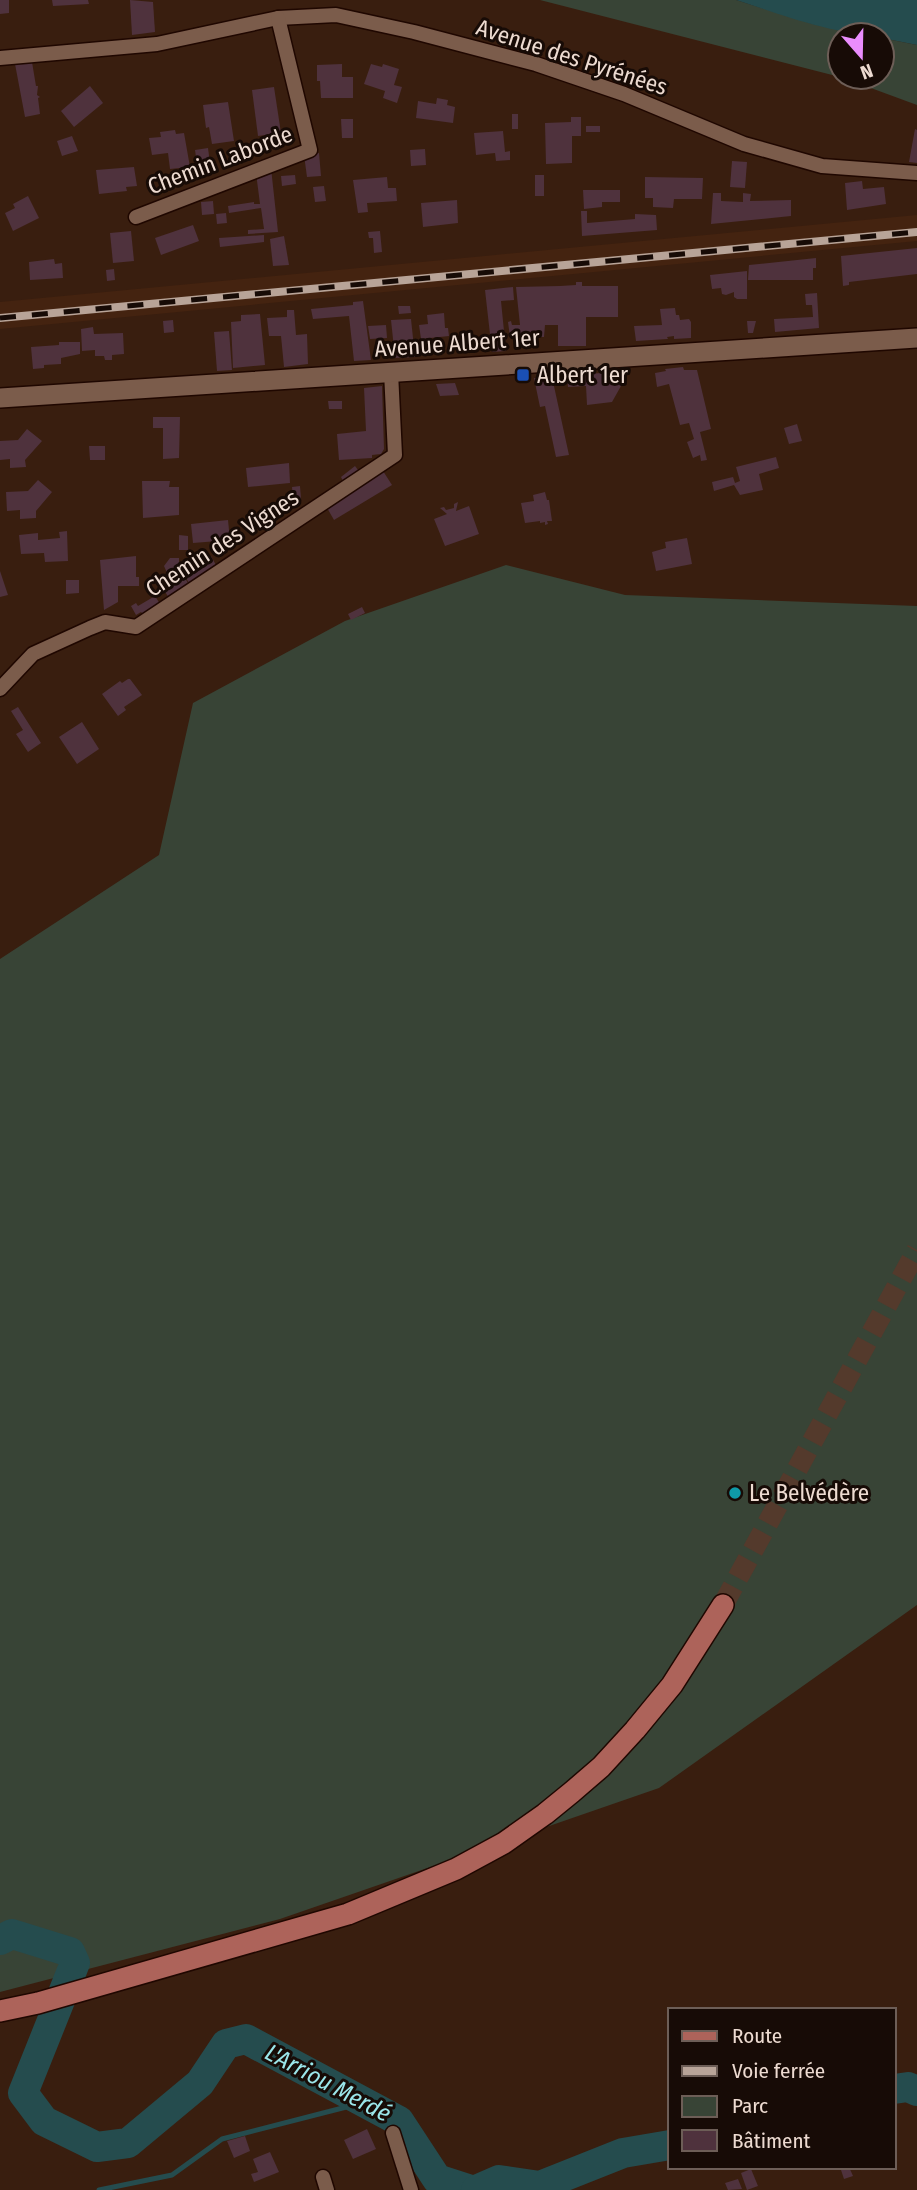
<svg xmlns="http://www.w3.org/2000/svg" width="917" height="2190" font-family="'Fira Sans Condensed',sans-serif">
	<rect width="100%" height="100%" fill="#391e0f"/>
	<polygon fill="#442310" points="917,215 917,241 0,329 0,302"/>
	<g fill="#384436">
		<polygon points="540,0 736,0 813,24 865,35 840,35 840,77"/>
		<polygon points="882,38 917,45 917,105 841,77 882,77"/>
		<polygon points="506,565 625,595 917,606 917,1605 659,1788 280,1919 0,1992 0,959 159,855 193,703 345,621"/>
	</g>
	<path fill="#254c4e" d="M736,0H917V45L882,38V35C832,35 783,15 736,0Z"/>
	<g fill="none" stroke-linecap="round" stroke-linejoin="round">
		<polyline stroke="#254c4e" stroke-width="5" points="99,2190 172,2175 222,2139 362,2103"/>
		<g stroke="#254c4e" stroke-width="30">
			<polyline points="0,1940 12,1934 70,1952 75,1963 23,2093 44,2121 97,2147 128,2143 200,2083 226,2044 246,2039 399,2121 437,2179 471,2190"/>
			<polyline points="894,2089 908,2087 917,2091"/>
			<polyline points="476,2190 499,2180 540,2186 623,2153 670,2145"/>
		</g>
	</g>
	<g fill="#4f323d">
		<polygon points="0,0 9,0 9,13 0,14"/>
		<polygon points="52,0 88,0 89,4 53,6"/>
		<polygon points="130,0 153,2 155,32 132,35"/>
		<polygon points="32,62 36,86 38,86 37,95 40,97 38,98 40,114 25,117 15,64"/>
		<polygon points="342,64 342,77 353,77 353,98 321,98 320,81 317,81 317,65"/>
		<polygon points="371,64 382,67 383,64 399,69 394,85 402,87 397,103 383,98 385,91 364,84"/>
		<polygon points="90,86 103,103 74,127 61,111"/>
		<polygon points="274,87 281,133 258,136 252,90"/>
		<polygon points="437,98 448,100 447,105 455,107 453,123 416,118 418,101 436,104"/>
		<polygon points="228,102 234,141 212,144 209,127 206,128 203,105"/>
		<rect x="512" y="114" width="6" height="15"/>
		<polygon points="571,117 581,117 581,136 572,136 572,163 546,164 545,123 571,122"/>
		<polygon points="341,119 353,119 353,138 342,138"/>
		<rect x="586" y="126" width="14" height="6"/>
		<polygon points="915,129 917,130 917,163 909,162"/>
		<polygon points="175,130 176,134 184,133 190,167 170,169 168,153 152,155 149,138 161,137 160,132"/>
		<polygon points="503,131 505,152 510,151 510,160 496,161 495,153 476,155 474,133"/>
		<polygon points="72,136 78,151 62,156 57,141"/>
		<polygon points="208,148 210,163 197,164 195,150"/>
		<polygon points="425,149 426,165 411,166 410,150"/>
		<polygon points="319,153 321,176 307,177 304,155"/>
		<polygon points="732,161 747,162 745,188 730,187"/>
		<polygon points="134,167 137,186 126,187 127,191 99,194 96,170"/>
		<polygon points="271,168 278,232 248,234 248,230 264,229 261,208 229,213 228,206 254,202 254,204 260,204 256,173"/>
		<polygon points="295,175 296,184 282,186 281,176"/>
		<rect x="535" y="175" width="9" height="21"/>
		<polygon points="387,177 388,188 396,188 397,201 367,203 368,212 358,213 353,180"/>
		<polygon points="645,177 703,178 702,199 674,199 673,208 653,207 653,198 645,198"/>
		<polygon points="862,181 863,189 884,187 886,204 847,210 845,183"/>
		<polygon points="324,186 326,201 315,202 313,187"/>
		<polygon points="583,190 620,190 620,202 602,202 602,207 584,209"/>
		<polygon points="713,193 721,193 721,201 743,202 743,193 751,194 750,201 791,200 791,216 711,224"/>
		<polygon points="28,196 39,218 13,231 5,213 15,208 13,204"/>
		<polygon points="457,200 458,223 423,227 421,203"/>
		<polygon points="213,201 214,214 202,215 201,202"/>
		<polygon points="581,211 587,211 587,223 635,219 635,214 656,215 657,230 582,236"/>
		<polygon points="226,213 227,223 217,224 216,214"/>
		<polygon points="193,225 199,241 161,255 155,238"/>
		<polygon points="131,231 134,261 113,263 110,233"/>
		<polygon points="380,231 382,252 374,253 373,238 369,238 368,232"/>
		<polygon points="264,235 264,242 220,247 219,238"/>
		<polygon points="284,236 289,265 273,266 270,239"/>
		<polygon points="917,248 917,274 849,282 849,285 843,286 841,256"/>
		<polygon points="816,258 816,268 813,268 813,280 748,280 749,265"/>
		<polygon points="54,259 55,264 62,263 63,278 30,280 29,262"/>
		<polygon points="114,269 115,280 107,281 106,270"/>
		<polygon points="747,271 747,299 737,299 734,297 734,292 726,295 722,294 721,288 712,289 710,275"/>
		<polygon points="576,282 582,282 582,286 618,286 618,317 586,317 586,346 558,346 558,325 545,325 544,337 510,337 508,322 511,321 512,325 520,325 516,287 560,286 576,285"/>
		<polygon points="513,287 514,300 501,301 506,351 492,352 485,290"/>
		<polygon points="817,293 819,328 775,332 774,319 813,317 812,305 806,305 805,294"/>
		<polygon points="363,301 371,360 354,361 349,316 313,319 311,309 353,305 353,302"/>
		<polygon points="398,306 410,306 411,313 399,314"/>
		<polygon points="675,308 676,315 679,315 680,320 689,319 691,322 691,338 674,339 674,336 667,337 668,339 636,341 634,326 662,325 660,309"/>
		<polygon points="287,310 294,310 296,335 307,334 308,364 284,367 281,336 269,336 267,318 287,317"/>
		<polygon points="444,313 445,328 448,328 449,336 421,339 419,325 428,324 427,315"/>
		<polygon points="260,314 265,365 233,368 231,322 241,321 241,315"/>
		<polygon points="411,319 415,357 395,358 391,320"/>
		<polygon points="173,320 174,332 164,333 163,321"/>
		<polygon points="747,321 756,321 753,333 748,333"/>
		<polygon points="386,325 387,338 370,339 368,326"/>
		<polygon points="93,327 94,334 123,333 124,354 112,355 112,360 105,360 104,356 95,356 95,350 82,351 81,329"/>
		<polygon points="229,331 232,370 217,371 214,332"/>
		<polygon points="59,342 80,342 80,354 61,358 61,364 44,365 44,368 33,369 31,347 59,345"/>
		<polygon points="683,367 684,370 697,370 711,429 700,432 707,460 701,461 700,455 693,458 687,442 694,439 689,423 680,425 669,384 657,387 655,373 666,371 665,369"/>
		<polygon points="620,372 621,386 612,402 587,405 586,386 568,387 567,375"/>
		<polygon points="552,377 569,455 556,457 545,406 540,407 534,378"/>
		<polygon points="455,383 459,395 440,396 436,384"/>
		<polygon points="382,386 384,449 381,454 372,455 372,458 339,460 337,434 366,431 364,388"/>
		<polygon points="328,401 342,401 342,409 329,409"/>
		<polygon points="153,417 180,417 179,458 163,459 163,428 153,428"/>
		<polygon points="797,424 802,441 789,444 784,428"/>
		<polygon points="27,429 42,441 25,460 26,467 10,468 10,459 0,460 0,441 18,440"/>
		<polygon points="89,446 105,446 105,460 90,460"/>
		<polygon points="776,457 779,468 759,474 763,490 740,495 734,485 714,491 712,482 733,477 735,483 740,481 736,467"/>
		<polygon points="289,463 290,483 248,487 246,468"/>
		<polygon points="355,466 358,470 343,481 341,477"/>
		<polygon points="383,471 392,485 334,520 326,506"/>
		<polygon points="38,480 52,492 36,511 36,518 20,519 20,510 7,511 6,492 28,491"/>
		<polygon points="142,481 170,481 169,487 179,487 179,515 143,518"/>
		<polygon points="300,486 301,499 293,499 292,487"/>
		<polygon points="545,492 547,500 549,500 552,521 547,521 548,524 545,525 545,522 540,523 540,521 525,523 521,503 534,501 533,495"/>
		<polygon points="458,502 456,511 469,506 479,534 445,546 434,519 447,514 440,508 444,507 446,510 454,508 454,504"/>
		<polygon points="228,520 230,540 193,543 191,524"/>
		<polygon points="67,531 68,561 45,562 44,553 21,554 19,535 38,533 38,540 60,538 59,532"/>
		<polygon points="179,535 188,536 188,550 179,550"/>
		<polygon points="687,538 692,564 656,571 652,552 666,548 665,542"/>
		<polygon points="136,556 136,577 139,577 139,586 118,586 118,602 104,610 100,560"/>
		<polygon points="211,556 217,567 189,583 183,573"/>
		<polygon points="170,558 179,558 179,569 190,586 169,598 158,581 168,575 164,566"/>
		<polygon points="0,571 8,595 0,597"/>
		<polygon points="66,580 79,580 79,593 66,594"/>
		<polygon points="155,596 160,604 143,614 141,612 136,615 131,606 136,603 138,606"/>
		<polygon points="362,607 365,613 351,620 348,614"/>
		<polygon points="128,679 130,679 142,695 124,707 126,710 118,716 102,694 120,681 122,683"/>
		<polygon points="18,707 41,743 28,752 16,734 23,730 11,711"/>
		<polygon points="82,722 99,749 77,764 59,737"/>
		<polygon points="367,2129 376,2149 353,2159 344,2140"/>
		<polygon points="245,2136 250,2151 234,2158 227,2141"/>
		<polygon points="270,2152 279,2172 254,2182 251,2174 258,2172 253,2159"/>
		<polygon points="840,2167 849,2167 853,2176 844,2179"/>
		<polygon points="751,2169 758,2186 747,2190 741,2173"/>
		<polygon points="738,2179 742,2189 728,2190 725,2183"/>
	</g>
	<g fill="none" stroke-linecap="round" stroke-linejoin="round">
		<polyline stroke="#543a2c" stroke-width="21" stroke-dasharray="21 10" stroke-linecap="butt" points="723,1605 917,1250"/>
		<g stroke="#1f0700" stroke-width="17">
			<g id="street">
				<polyline points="0,58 157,44 278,18 336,15 414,32 536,64 624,94 744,144 822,166 917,173"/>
				<polyline points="136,217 310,150 278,18"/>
				<polyline points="0,689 33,654 90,628 105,622 136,627 395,455 391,372"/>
				<polyline points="393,2133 411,2190"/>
				<polyline points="323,2177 327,2190"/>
			</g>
		</g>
		<g stroke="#1f0700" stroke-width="22">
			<polyline id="secondary" points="0,398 917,338"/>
		</g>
		<g stroke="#1f0700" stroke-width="24">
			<polyline id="primary" points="0,2011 38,2003 348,1914 456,1869 504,1843 545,1814 572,1792 601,1767 635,1730 672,1685 723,1605"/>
		</g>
		<use href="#street" stroke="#7b5c4b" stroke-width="14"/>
		<use href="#secondary" stroke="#7b5c4b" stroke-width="19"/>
		<use href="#primary" stroke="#ad635a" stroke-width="21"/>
		<g stroke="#b8a498" stroke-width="8">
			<polyline id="rail" points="0,318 917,232"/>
		</g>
		<use href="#rail" stroke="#170b06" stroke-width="5" stroke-dasharray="16" stroke-linecap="butt"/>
	</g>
	<rect fill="#1a4fb4" stroke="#170b06" stroke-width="2.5" x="516" y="368" width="14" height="14" rx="3.5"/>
	<circle fill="#0f9aa8" stroke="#170b06" stroke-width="2.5" cx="735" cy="1493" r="7"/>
	<g text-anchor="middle" stroke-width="6" stroke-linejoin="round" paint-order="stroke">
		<g font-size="23" fill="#eddbd1" stroke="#170b06">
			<text transform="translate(572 57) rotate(18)" y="8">Avenue des Pyrénées</text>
			<text transform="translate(220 160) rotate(-21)" y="8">Chemin Laborde</text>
			<text transform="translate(457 343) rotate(-4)" y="8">Avenue Albert 1er</text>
			<text transform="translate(222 543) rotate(-33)" y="8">Chemin des Vignes</text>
		</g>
		<g font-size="23" fill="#eddbd1" stroke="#170b06" text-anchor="start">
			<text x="537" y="383">Albert 1er</text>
			<text x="749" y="1501">Le Belvédère</text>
		</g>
		<g font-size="24" font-style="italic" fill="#9be6ea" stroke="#170b06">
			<text transform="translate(328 2083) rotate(28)" y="8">L'Arriou Merdé</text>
		</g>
	</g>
	<rect x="668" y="2008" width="228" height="161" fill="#170b06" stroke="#6d5e57" stroke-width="2"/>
	<rect x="682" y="2031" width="35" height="10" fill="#ad635a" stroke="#6d5e57" stroke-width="2"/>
	<text x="732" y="2043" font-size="21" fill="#eddbd1">Route</text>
	<rect x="682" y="2066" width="35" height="10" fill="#b8a498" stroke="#6d5e57" stroke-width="2"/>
	<text x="732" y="2078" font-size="21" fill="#eddbd1">Voie ferrée</text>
	<rect x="682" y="2096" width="35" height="21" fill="#384436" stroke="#6d5e57" stroke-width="2"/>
	<text x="732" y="2113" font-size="21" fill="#eddbd1">Parc</text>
	<rect x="682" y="2130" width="35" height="21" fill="#4f323d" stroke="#6d5e57" stroke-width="2"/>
	<text x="732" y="2148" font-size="21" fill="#eddbd1">Bâtiment</text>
	<g transform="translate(861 56) rotate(160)"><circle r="33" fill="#170b06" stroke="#6d5e57" stroke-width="2"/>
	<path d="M0-5L12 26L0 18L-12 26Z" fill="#ea8dfd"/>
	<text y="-10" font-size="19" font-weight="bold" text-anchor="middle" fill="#eddbd1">N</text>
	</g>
</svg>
